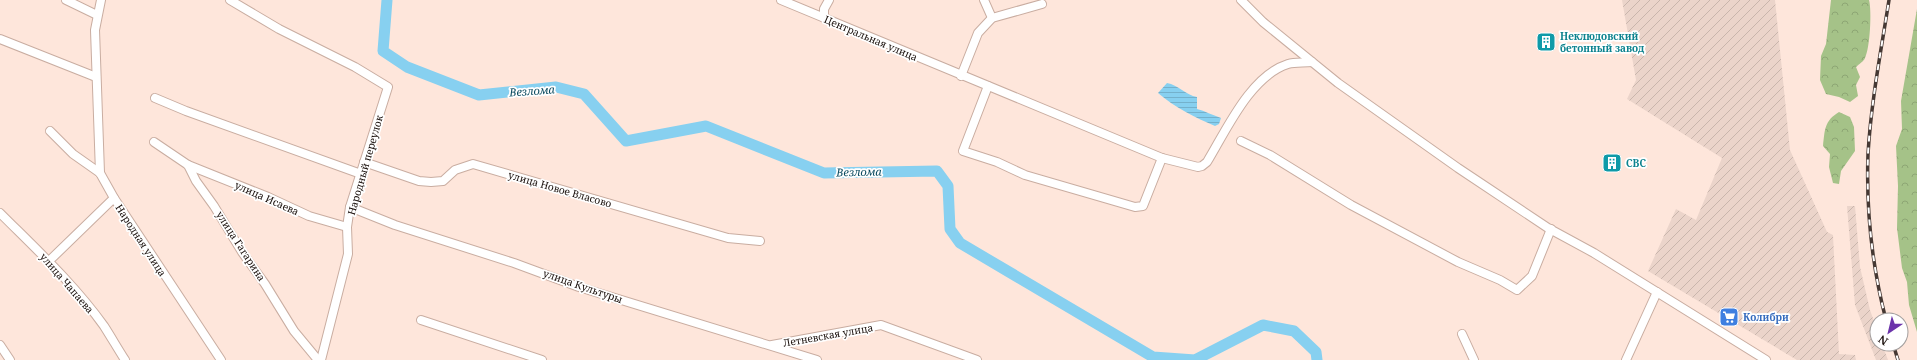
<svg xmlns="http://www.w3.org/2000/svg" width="1917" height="360" font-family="'Noto Serif',serif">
	<defs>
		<pattern id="industrial-furrows" width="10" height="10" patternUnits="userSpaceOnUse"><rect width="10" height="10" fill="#ebd4ca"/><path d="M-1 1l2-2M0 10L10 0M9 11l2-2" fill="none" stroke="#c9b5ac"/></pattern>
		<pattern id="forest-crowns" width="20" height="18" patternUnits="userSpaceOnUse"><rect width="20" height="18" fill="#a5c288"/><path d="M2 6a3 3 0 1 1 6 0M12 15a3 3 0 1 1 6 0" fill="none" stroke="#8da674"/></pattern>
		<pattern id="water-rules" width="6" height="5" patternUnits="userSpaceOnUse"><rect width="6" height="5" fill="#87d0f0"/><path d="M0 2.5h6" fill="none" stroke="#74b1cc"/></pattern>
	</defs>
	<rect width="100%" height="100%" fill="#fee6db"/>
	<g fill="url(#industrial-furrows)">
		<polygon points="1622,0 1775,0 1790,150 1827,232 1833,235 1839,354 1855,355 1856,360 1797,360 1648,271 1676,209 1696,220 1722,158 1627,99 1636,80"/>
		<polygon points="1847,206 1855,206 1860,267 1870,310 1877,330 1877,344 1882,344 1888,360 1876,360 1855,305"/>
	</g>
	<g fill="url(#forest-crowns)">
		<path d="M1831,0H1869C1872,11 1870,48 1865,58C1864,61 1859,64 1856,67L1860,77L1856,85L1858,96L1850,102L1839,97L1826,94L1820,80L1821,56L1826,44Z"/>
		<polygon points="1917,9 1917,332 1909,305 1907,282 1902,268 1897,228 1898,186 1896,146 1902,129 1901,101"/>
		<path d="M1839,112L1850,117L1854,127L1855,151L1841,171L1839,184L1833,183L1829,167L1830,154L1823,146C1825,130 1824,121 1839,112Z"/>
	</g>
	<path fill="url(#water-rules)" d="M1167,83C1178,85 1186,95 1197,97V109C1205,111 1212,115 1221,118L1219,124L1215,126C1196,118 1174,107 1158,93Z"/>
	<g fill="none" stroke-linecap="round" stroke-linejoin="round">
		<polyline stroke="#87d0f0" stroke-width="11" points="387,0 383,51 407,67 479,95 556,87 584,94 626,141 706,126 824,173 937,171 948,186 950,229 960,243 1153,357 1195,360 1263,325 1294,331 1316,352 1317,360"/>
		<g stroke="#c9ada1" stroke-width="10">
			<g id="minor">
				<polyline points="66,0 97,15"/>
				<polyline points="230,0 279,29 355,67 388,87 350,207 347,227 348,254 321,360"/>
				<path d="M781,0L1162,158L1198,167L1202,166L1207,162C1226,131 1250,76 1288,64C1295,62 1304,63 1312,62"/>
				<polyline points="984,0 992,18"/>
				<polyline points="1241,0 1263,22 1338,83 1458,168 1548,228 1594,253 1766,360"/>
				<polyline points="824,18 824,9 829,0"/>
				<polyline points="0,39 96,77"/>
				<polyline points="961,76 978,33 992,18 1042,4"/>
				<polyline points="988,86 963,151 997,162 1025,175 1135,207 1143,206 1162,158"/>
				<polyline points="155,98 186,111 361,174"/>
				<polyline points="50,131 73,154 100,173 114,198 221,360"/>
				<polyline points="1241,141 1270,155 1351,205 1458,262 1500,280 1517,290 1532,276 1551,229"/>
				<polyline points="154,142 188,165 196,181 214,206 242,252 265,284 294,331 318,360"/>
				<polyline points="364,162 419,181 431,182 443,181 455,170 473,164 728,238 760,241"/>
				<polyline points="188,165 268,197 309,216 347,227"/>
				<polyline points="100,173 95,30 101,0"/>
				<polyline points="350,207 395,225 514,263 579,287 817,360"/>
				<path d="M0,213C36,249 74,284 104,326C111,337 118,349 125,360"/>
				<polyline points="49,261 114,198"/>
				<polyline points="421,320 542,360"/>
				<polyline points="1462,334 1474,360"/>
				<polyline points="0,345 10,360"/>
				<polyline points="772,345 881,325 977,360"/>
				<polyline points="1626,360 1657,292"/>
			</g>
		</g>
		<use href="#minor" stroke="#fff" stroke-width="8"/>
		<g stroke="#453833" stroke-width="3.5">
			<g id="rail">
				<path d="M1886,320C1872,266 1866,210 1868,154C1871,102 1881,51 1889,0"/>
				<polyline points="1893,344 1898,360"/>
			</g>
		</g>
		<use href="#rail" stroke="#fff" stroke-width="2" stroke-dasharray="6" stroke-linecap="butt"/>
	</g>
	<defs>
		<g id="building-square" transform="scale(1)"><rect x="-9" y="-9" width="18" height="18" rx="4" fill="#0f9aa8" stroke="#fff"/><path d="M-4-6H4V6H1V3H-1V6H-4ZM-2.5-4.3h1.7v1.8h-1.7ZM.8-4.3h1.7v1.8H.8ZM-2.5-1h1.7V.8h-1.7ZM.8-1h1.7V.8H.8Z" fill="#fff"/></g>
		<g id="supermarket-square" transform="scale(1)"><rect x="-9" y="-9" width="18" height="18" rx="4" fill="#3f7fe0" stroke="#fff"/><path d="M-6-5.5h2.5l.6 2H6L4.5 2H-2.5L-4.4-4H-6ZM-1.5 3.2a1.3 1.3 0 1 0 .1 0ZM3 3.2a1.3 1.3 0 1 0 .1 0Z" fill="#fff"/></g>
	</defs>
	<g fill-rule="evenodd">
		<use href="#building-square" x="1546" y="42"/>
		<use href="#building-square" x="1612" y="163"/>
		<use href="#supermarket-square" x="1729" y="317"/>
	</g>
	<g text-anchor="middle" stroke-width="3.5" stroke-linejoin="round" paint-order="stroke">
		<g font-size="10" font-weight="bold" fill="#0d838f" stroke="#fff" text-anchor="start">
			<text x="1560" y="40">Неклюдовский<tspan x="1560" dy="12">бетонный завод</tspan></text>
			<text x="1626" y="167">СВС</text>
		</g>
		<g font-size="10" fill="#170d09" stroke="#fff">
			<text transform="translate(871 38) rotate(23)" y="4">Центральная улица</text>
			<text transform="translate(365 165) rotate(-74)" y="4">Народный переулок</text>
			<text transform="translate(560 189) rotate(16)" y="4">улица Новое Власово</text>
			<text transform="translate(267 198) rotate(24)" y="4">улица Исаева</text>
			<text transform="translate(141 240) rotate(57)" y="4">Народная улица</text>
			<text transform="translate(241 246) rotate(57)" y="4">улица Гагарина</text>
			<text transform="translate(67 283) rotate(49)" y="4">улица Чапаева</text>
			<text transform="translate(583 286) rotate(19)" y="4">улица Культуры</text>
			<text transform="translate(828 335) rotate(-10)" y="4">Летневская улица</text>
		</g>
		<g font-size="10" font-weight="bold" fill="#366cbe" stroke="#fff" text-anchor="start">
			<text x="1743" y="321">Колибри</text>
		</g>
		<g font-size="11" font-style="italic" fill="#09495e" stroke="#fff">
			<text transform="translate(532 91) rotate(-4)" y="4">Везлома</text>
			<text transform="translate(859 172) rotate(-1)" y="4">Везлома</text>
		</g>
	</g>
	<g transform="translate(1889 332) rotate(215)"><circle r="19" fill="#ffffff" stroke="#a29e9d"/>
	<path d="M0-3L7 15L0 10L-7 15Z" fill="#6b33aa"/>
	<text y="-6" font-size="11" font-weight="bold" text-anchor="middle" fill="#170d09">N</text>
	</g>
</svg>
